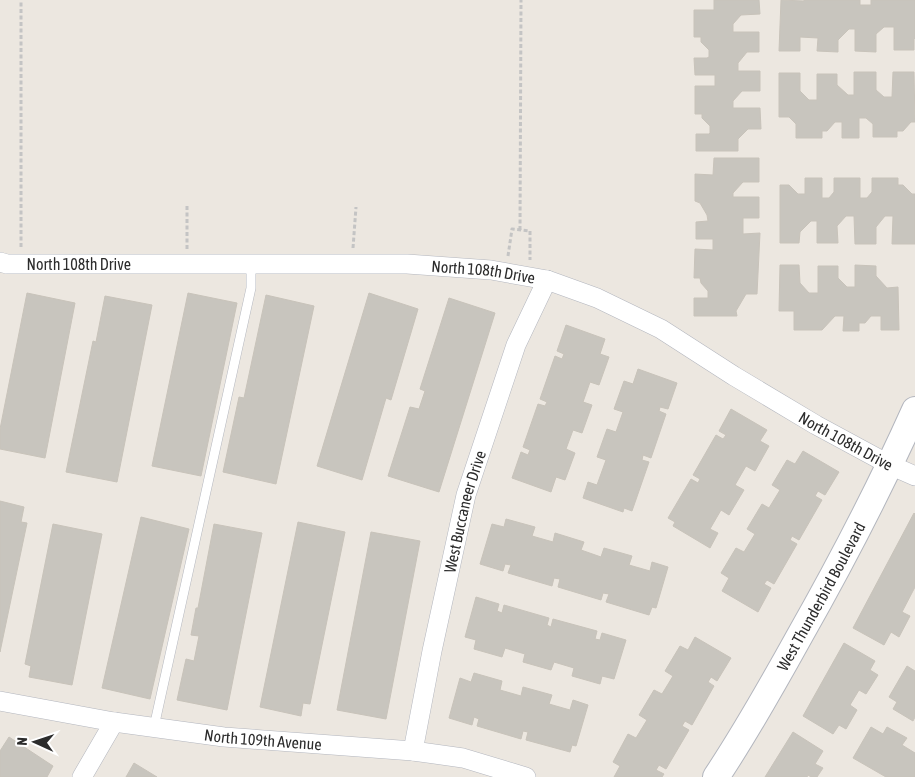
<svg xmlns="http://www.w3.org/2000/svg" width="915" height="777" font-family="'Asap Condensed',sans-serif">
	<rect width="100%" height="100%" fill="#ece7e0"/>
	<g fill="#c8c5be" stroke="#c8c3ba">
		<polygon points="714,0 759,0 760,14 741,15 733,24 733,32 759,32 759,52 747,52 738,63 738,71 760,71 760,91 742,91 733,101 733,108 760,108 761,129 748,129 738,139 738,151 696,151 696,134 709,134 710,133 710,126 702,118 702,114 695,114 695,86 715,86 715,75 695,75 694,58 707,58 709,57 709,50 701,42 701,37 694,37 694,10 714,10"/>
		<polygon points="781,0 804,1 804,0 860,0 860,5 871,5 871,0 915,0 915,38 914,39 914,50 894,50 894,27 884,27 876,34 876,52 855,51 855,29 849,29 838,40 838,52 817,51 818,38 800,37 800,51 779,51"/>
		<polygon points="854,72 876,72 876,90 884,97 892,97 893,72 914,72 915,122 911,122 903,131 897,131 897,137 873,137 873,124 866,118 859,118 859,138 842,138 842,122 835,122 827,131 822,131 822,138 796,138 796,124 789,117 779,117 779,73 800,73 800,91 809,100 817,100 817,74 837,74 837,85 848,95 854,95"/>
		<polygon points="714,158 759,158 759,182 743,182 733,193 733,197 759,197 759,218 743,218 743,234 760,233 757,294 746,294 736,311 737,316 694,316 694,298 708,298 708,291 701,283 700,278 694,278 695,249 713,250 713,239 696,239 696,222 708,221 707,215 700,203 695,201 695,174 713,175"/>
		<polygon points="805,178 822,178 822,198 829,198 834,192 834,178 860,178 860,198 867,198 872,192 872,178 898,178 898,185 903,185 912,194 915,194 915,244 892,244 893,216 885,216 876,227 876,244 855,244 854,216 846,216 837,226 838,243 817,243 817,221 811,221 800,232 799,243 780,243 780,185 789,185 798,194 805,194"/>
		<polygon points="780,265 799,265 800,283 809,293 818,293 818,266 838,266 838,278 847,287 855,287 855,265 876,266 876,276 887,288 898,287 899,330 881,330 881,316 871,316 865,323 859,323 859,331 843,331 844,316 835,316 822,330 794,330 794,311 779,311"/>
		<polygon points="27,293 75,303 45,458 0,449 0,429"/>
		<polygon points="188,293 237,303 201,476 152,466"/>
		<polygon points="369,293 418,309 391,400 386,398 362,480 317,466"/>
		<polygon points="266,295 314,306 276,484 223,472 239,397 244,398"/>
		<polygon points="105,296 152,305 117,482 66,472 93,341 96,342"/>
		<polygon points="449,298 495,313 439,492 388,476 410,407 419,409 425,391 420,389"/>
		<polygon points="566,325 605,339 600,354 609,357 599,385 590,382 583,402 592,405 582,433 573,430 566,449 575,453 565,480 556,477 551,492 512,478 521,452 528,455 530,450 523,447 538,404 545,406 547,402 540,399 555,356 562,359 564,354 557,351"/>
		<polygon points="638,369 677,383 668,409 660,407 659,411 666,414 651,458 643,455 642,460 649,462 632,511 624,508 623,512 583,498 588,482 597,485 606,460 597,457 607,429 616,432 623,412 614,409 624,381 633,384"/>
		<polygon points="731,409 767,430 760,441 769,446 755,471 746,466 735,485 744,490 729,515 721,510 710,529 718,533 710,548 673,526 675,522 668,518 691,479 698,483 700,479 693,475 716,435 723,439 726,435 719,431"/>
		<polygon points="803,451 839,472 825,495 818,491 815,496 822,500 799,540 792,536 790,540 797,544 774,584 767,580 764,584 771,588 758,612 722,591 729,578 721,573 736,548 744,552 755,534 747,529 762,504 769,508 780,490 772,485 787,460 795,464"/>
		<polygon points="0,501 24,507 21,522 27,523 0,652"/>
		<polygon points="914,513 915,514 915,587 902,612 910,616 899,637 891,632 884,645 853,628"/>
		<polygon points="141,517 189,529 150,699 102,688"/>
		<polygon points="506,519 535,527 532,536 553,542 555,533 584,542 581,550 601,557 604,548 632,556 629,565 650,571 652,562 668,567 656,608 652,607 649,615 606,602 609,594 603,593 601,600 558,587 560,579 554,578 552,586 508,573 511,565 505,564 503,571 480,564 492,524 504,527"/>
		<polygon points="298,522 345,532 310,704 303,703 301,716 260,707"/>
		<polygon points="53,524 102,534 72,685 29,677 31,666 25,664"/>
		<polygon points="214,524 262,533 227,710 177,700 186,659 194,661 199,636 191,635 196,608 198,608"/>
		<polygon points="371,532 420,541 386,719 337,710"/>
		<polygon points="476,597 499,604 497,611 502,613 504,605 549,618 547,625 551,627 553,619 597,631 595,639 600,640 602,633 626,640 614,679 602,676 600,684 572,676 574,668 554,662 551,670 523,662 525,654 505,648 502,657 474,649 476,640 465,637"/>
		<polygon points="695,637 731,658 717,681 711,677 708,682 714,686 692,725 685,721 682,726 689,730 666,769 659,765 656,770 664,774 662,777 614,777 620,766 613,762 628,734 636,738 647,720 639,715 654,690 662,694 673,676 665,671 680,646 688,650"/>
		<polygon points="844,643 875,661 870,670 878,675 866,694 859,690 850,705 857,710 846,729 839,725 833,734 803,716"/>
		<polygon points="907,666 915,671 915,717 913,721 893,709 897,702 889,697"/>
		<polygon points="474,673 502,681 500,690 521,696 523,687 552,695 549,704 570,710 573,700 588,705 576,746 572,745 570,752 526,740 528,732 523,731 521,739 477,726 479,719 474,717 472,725 449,718 460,678 471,682"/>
		<polygon points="871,727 883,734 887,727 907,738 902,745 915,753 915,777 886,777 853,758"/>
		<polygon points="793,732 823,751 815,764 823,768 817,777 811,777 808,775 807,777 765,777"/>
		<polygon points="9,737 53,766 47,777 0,777 0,751"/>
		<polygon points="134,763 157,777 126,777"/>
	</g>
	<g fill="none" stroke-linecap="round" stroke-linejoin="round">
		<g stroke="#b3b6be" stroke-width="10">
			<polyline id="lane" points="154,727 251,288 251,264"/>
		</g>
		<g stroke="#b3b6be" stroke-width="20">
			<g id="street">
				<path id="s1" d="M0,262L7,264H407L491,270L547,280L597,298L661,329L734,376L816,425L890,465L915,476"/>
				<path id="s2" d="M0,701L114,722L224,737L413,751L463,758L526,777"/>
				<path id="s3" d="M413,751L432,651L466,495L516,345L547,280"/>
				<polyline points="82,777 114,722"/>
			</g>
		</g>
		<g stroke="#b3b6be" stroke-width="28">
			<g id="secondary">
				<path id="s4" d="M716,777C746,732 773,684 799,637C841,563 880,488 915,410"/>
			</g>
		</g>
		<g stroke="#c4c4c4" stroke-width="3" stroke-dasharray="4 2.5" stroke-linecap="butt">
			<polyline points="520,230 521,0"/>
			<polyline points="21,247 21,0"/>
			<polyline points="353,248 356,207"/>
			<polyline points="187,249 187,206"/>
			<polyline points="508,256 512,229 530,231 530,260"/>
		</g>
		<use href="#lane" stroke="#fff" stroke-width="9"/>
		<use href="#street" stroke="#fff" stroke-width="19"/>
		<use href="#secondary" stroke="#fff" stroke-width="26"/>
	</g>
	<g text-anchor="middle" stroke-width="4" stroke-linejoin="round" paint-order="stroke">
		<g font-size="16" fill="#2c2c2c" stroke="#fff">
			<text dy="6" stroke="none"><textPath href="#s1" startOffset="79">North 108th Drive</textPath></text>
			<text dy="6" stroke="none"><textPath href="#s1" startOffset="484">North 108th Drive</textPath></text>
			<text dy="6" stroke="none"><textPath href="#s1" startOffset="889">North 108th Drive</textPath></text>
			<text dy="6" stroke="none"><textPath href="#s3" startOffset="245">West Buccaneer Drive</textPath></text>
			<text dy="6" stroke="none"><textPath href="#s4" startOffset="209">West Thunderbird Boulevard</textPath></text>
			<text dy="6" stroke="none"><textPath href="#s2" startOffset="266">North 109th Avenue</textPath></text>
		</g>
	</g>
	<g transform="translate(35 742) rotate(273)" stroke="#ffffff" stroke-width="4" paint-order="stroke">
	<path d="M0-4L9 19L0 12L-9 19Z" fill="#2c2c2c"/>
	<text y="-8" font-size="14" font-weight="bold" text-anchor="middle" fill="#2c2c2c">N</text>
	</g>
</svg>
